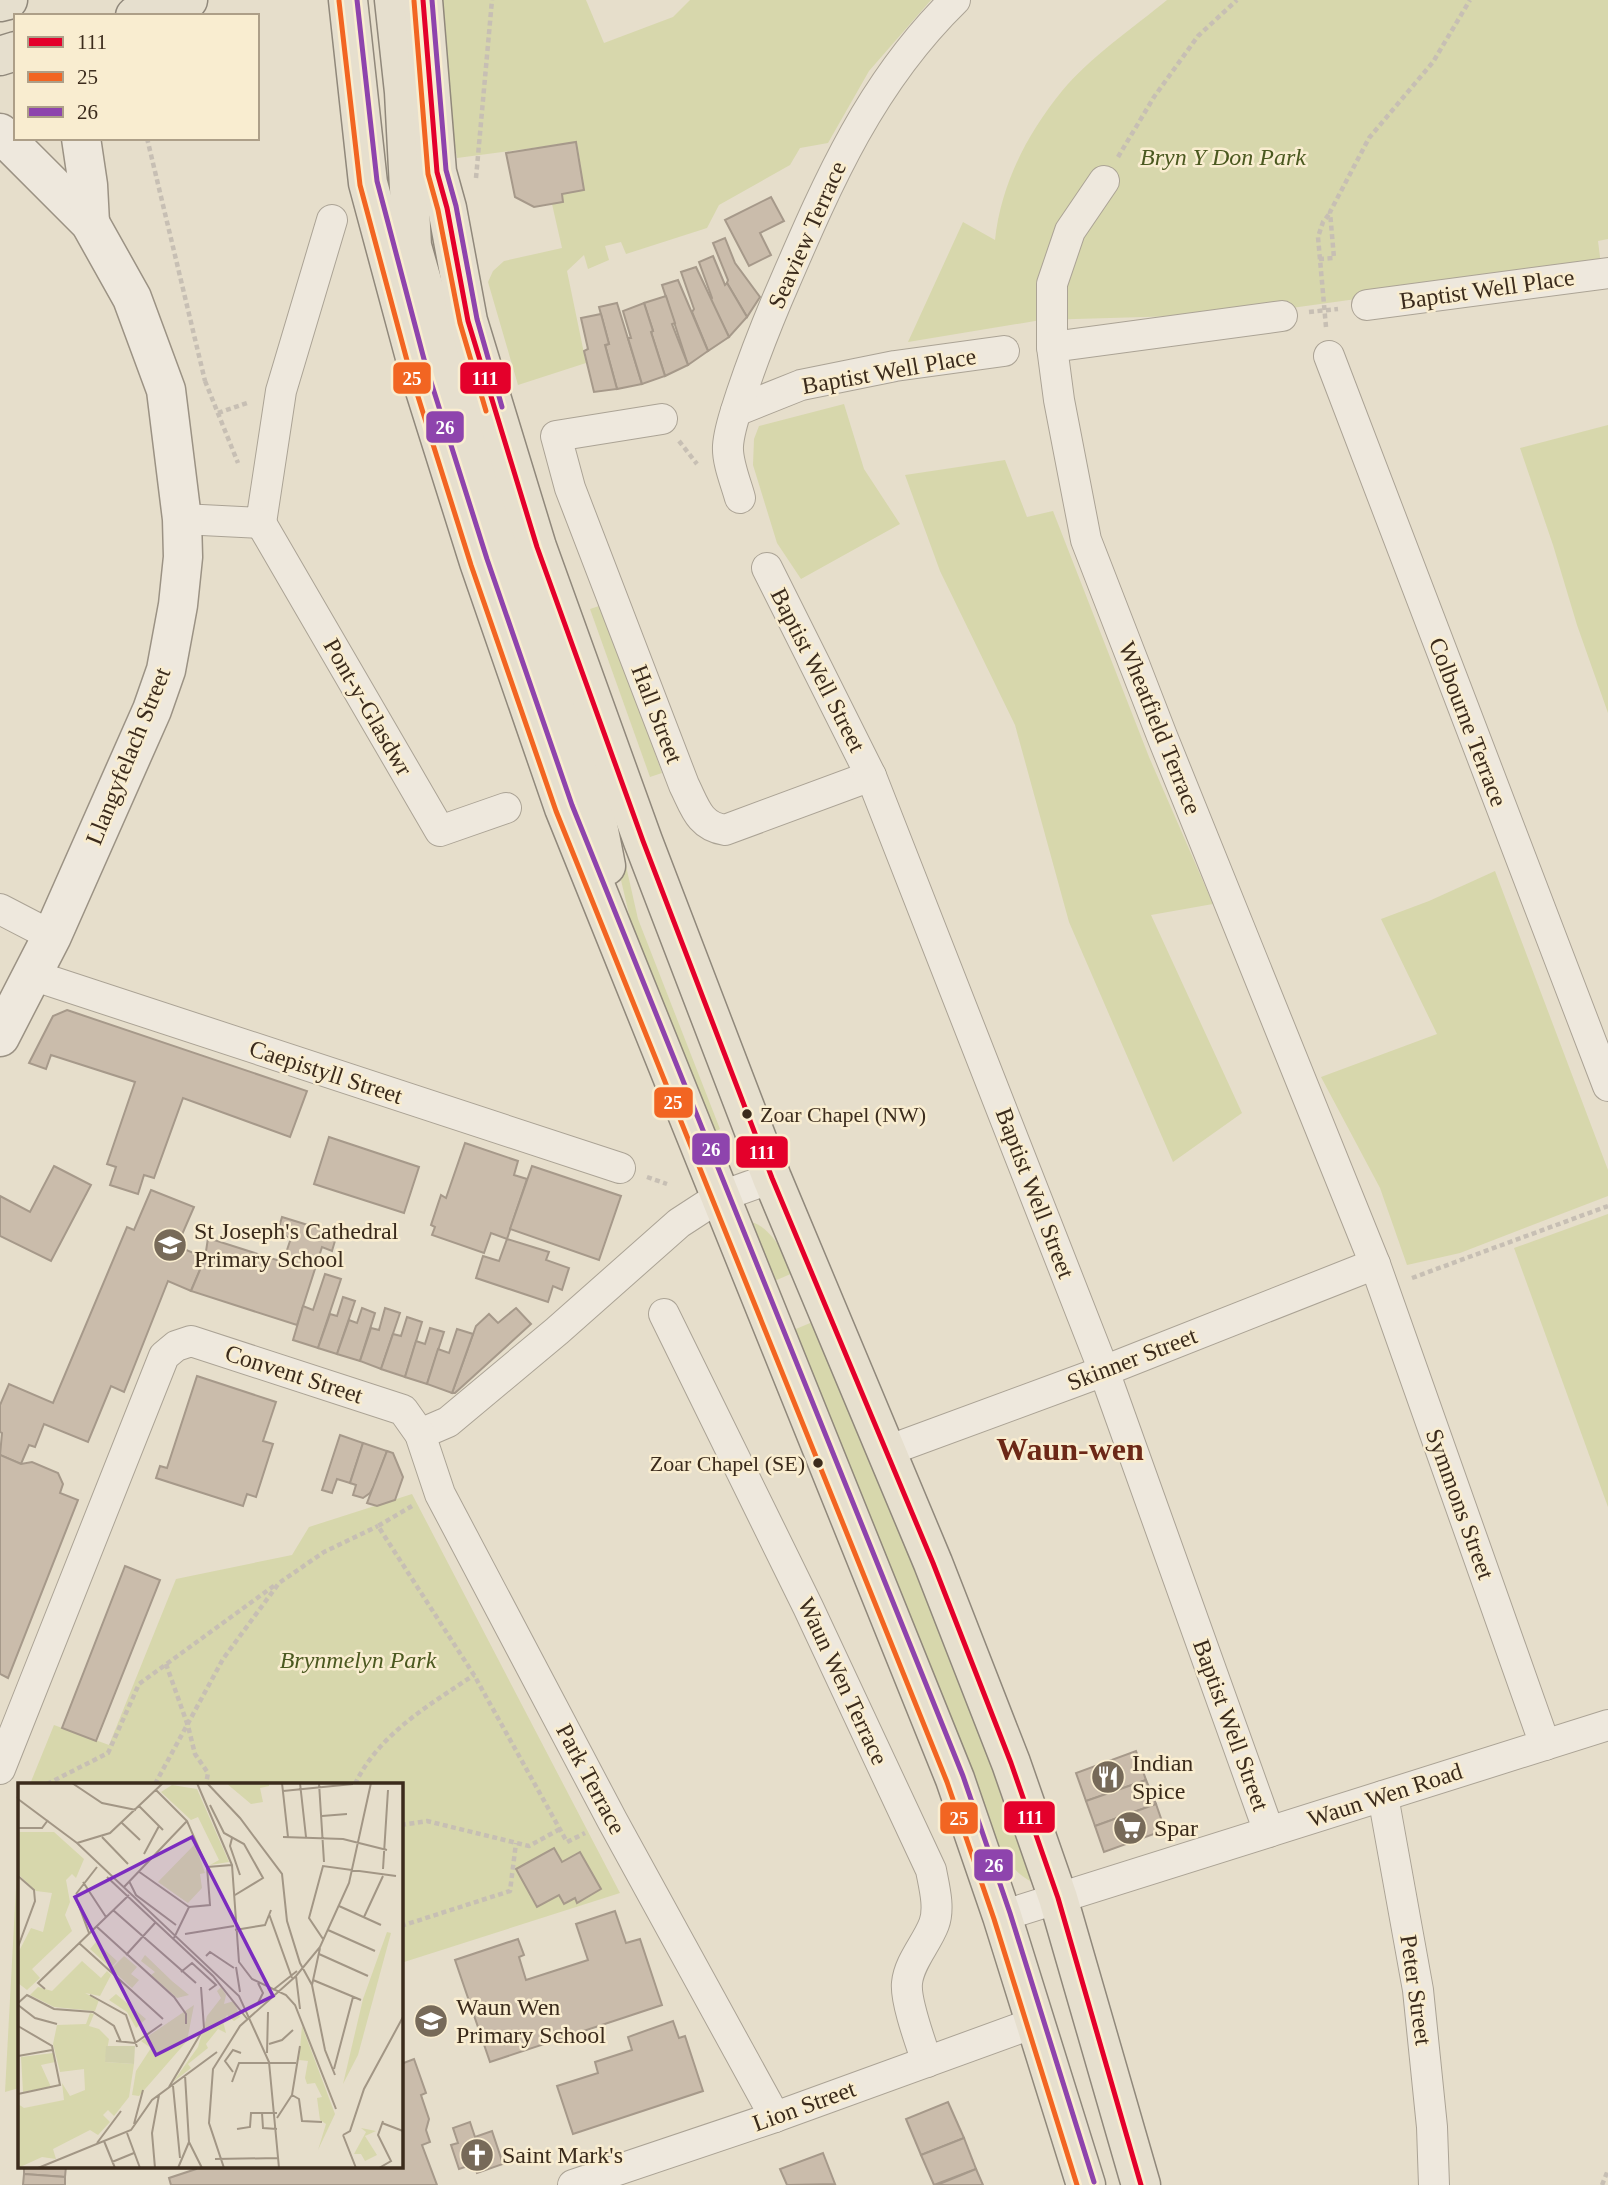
<svg xmlns="http://www.w3.org/2000/svg" width="1608" height="2185" font-family="Georgia,serif">
	<rect width="100%" height="100%" fill="#e6decb"/>
	<g fill="#d7d7ac">
		<polygon points="441,0 586,0 604,43 673,17 690,0 931,0 869,71 828,143 800,148 790,165 719,205 707,228 626,254 621,242 605,246 609,260 588,269 584,255 567,271 586,363 518,385 488,282 493,271 504,261 562,248 552,204 563,202 562,194 584,190 577,142 457,158 444,77"/>
		<path d="M1167,0H1608V239L1598,241L1601,265L1277,310L1179,316L1041,320L908,342L963,222L995,240C1001,184 1027,134 1062,91C1090,57 1133,28 1167,0Z"/>
		<polygon points="844,404 864,469 900,524 801,579 777,543 753,465 754,439 759,426"/>
		<polygon points="1608,425 1608,713 1577,625 1553,545 1520,448"/>
		<polygon points="1005,460 1027,517 1053,511 1149,757 1213,904 1151,915 1242,1113 1173,1162 1069,922 1015,725 940,571 905,475"/>
		<polygon points="602,605 662,773 650,777 590,609"/>
		<polygon points="612,804 638,919 720,1129 713,1133 631,923 604,807"/>
		<polygon points="1495,871 1608,1170 1608,1196 1460,1253 1407,1265 1380,1188 1321,1077 1437,1034 1381,919 1429,901"/>
		<polygon points="1608,1214 1608,1507 1514,1248"/>
		<path d="M750,1222C770,1225 786,1256 793,1273L772,1282Z"/>
		<path d="M815,1321L992,1754L1034,1883C1021,1877 1011,1866 1002,1855L945,1706L791,1331Z"/>
		<polygon points="412,1494 620,1893 401,1963 401,1784 30,1784 54,1725 109,1745 176,1579 292,1555 309,1527"/>
		<polygon points="19,1832 19,2088 5,2092"/>
	</g>
	<g fill="#cabcab" stroke="#a6998a" stroke-width="2">
		<polygon points="576,142 584,190 562,194 563,202 534,207 515,197 506,153"/>
		<polygon points="771,197 784,221 760,233 771,255 749,266 725,220"/>
		<polygon points="725,238 735,263 760,297 747,317 727,283 728,280 713,243"/>
		<polygon points="713,256 725,285 727,283 747,317 729,337 710,300 712,298 699,262"/>
		<polygon points="696,267 729,337 708,351 692,312 694,309 681,272"/>
		<polygon points="678,280 708,351 688,365 662,285"/>
		<polygon points="666,296 675,323 672,324 688,365 665,376 651,332 653,331 644,303"/>
		<polygon points="617,303 642,384 617,389 605,345 609,344 599,307"/>
		<polygon points="644,303 653,331 651,332 665,376 642,384 628,338 631,338 623,311"/>
		<polygon points="601,314 609,344 605,345 617,389 594,392 584,351 588,349 581,318"/>
		<polygon points="67,1010 307,1091 290,1137 183,1098 154,1178 144,1175 138,1194 110,1185 116,1167 107,1164 135,1082 51,1055 46,1069 29,1063 53,1016"/>
		<polygon points="329,1137 419,1167 404,1213 314,1184"/>
		<polygon points="465,1143 518,1161 514,1175 527,1179 507,1239 491,1233 484,1253 432,1235 435,1227 431,1225 441,1195 446,1198"/>
		<polygon points="54,1166 91,1185 51,1261 0,1236 0,1196 30,1212"/>
		<polygon points="532,1166 621,1196 599,1260 510,1229"/>
		<polygon points="151,1190 194,1207 177,1246 205,1258 191,1291 168,1281 124,1392 111,1386 88,1442 44,1424 35,1447 29,1445 21,1464 0,1455 2,1433 0,1432 0,1405 9,1384 53,1403 127,1227 134,1230"/>
		<polygon points="282,1217 337,1234 332,1251 322,1247 297,1325 191,1291 205,1258 208,1238 283,1262 291,1238 277,1234"/>
		<polygon points="507,1239 549,1252 546,1260 569,1268 562,1290 553,1286 548,1302 476,1278 483,1256 499,1261"/>
		<polygon points="325,1274 341,1279 318,1348 293,1340 303,1306 313,1310"/>
		<polygon points="343,1297 355,1301 337,1354 318,1348 330,1314 337,1316"/>
		<polygon points="362,1308 375,1313 360,1361 337,1354 349,1320 357,1323"/>
		<polygon points="385,1308 400,1313 381,1369 360,1361 371,1328 379,1330"/>
		<polygon points="516,1308 531,1324 455,1393 452,1393 476,1326 489,1314 498,1323"/>
		<polygon points="407,1317 422,1322 405,1377 381,1369 393,1334 401,1336"/>
		<polygon points="430,1328 444,1332 427,1384 405,1377 416,1341 425,1344"/>
		<polygon points="457,1329 473,1334 452,1393 427,1384 438,1349 449,1353"/>
		<polygon points="197,1376 276,1402 263,1441 273,1444 256,1497 247,1494 243,1506 156,1478 160,1466 167,1468"/>
		<polygon points="340,1435 363,1443 350,1483 337,1479 332,1493 322,1490"/>
		<polygon points="363,1443 387,1451 374,1486 370,1493 363,1498 353,1495 356,1485 350,1483"/>
		<polygon points="387,1451 393,1453 403,1477 395,1500 377,1506 367,1503"/>
		<polygon points="0,1455 21,1464 32,1462 58,1473 63,1484 60,1493 78,1500 8,1678 0,1674"/>
		<polygon points="125,1566 160,1580 96,1741 62,1728"/>
		<polygon points="1136,1751 1146,1780 1086,1801 1076,1773"/>
		<polygon points="1146,1780 1156,1804 1095,1826 1086,1801"/>
		<polygon points="1156,1804 1165,1830 1104,1852 1095,1826"/>
		<polygon points="554,1848 562,1862 580,1852 601,1889 577,1903 575,1898 564,1904 559,1895 537,1907 516,1869"/>
		<polygon points="615,1911 626,1943 640,1939 662,2005 490,2062 455,1960 518,1939 524,1955 519,1957 526,1980 588,1960 576,1924"/>
		<polygon points="673,2021 679,2038 685,2036 703,2091 573,2134 557,2086 598,2073 595,2062 632,2050 628,2037"/>
		<polygon points="414,2059 426,2093 421,2095 429,2119 426,2130 430,2142 422,2145 437,2185 171,2185 169,2178 196,2169 195,2166 401,2166 401,2064"/>
		<polygon points="948,2102 964,2138 921,2155 906,2119"/>
		<polygon points="470,2122 475,2137 492,2131 503,2164 477,2173 474,2164 459,2169 451,2145 458,2143 453,2128"/>
		<polygon points="964,2138 976,2169 934,2185 921,2155"/>
		<polygon points="823,2153 835,2184 787,2185 780,2169"/>
		<polygon points="24,2166 66,2166 65,2177 24,2174"/>
		<polygon points="976,2169 983,2185 937,2185"/>
		<polygon points="24,2174 65,2177 65,2185 23,2185"/>
	</g>
	<g fill="none" stroke-linecap="round" stroke-linejoin="round">
		<g stroke="#aba395" stroke-width="32">
			<g id="street">
				<polyline points="1104,181 1070,231 1052,284 1052,347 1059,400 1086,540 1162,736 1375,1264 1545,1745"/>
				<polyline points="1367,305 1608,273"/>
				<polyline points="1052,347 1282,316"/>
				<polyline points="1329,356 1608,1086"/>
				<polyline points="736,411 801,385 895,366 1004,351"/>
				<path d="M662,419L556,436L570,488L684,785C695,807 699,826 725,830L871,776"/>
				<path d="M740,498C736,483 727,462 728,446C729,429 736,411 741,395C752,362 764,331 777,300C825,189 867,86 955,0"/>
				<polyline points="182,519 261,523 281,391 332,220"/>
				<polyline points="261,523 440,831 506,808"/>
				<polyline points="767,568 871,776 1104,1371 1269,1832"/>
				<polyline points="0,909 52,936"/>
				<polyline points="32,975 620,1168"/>
				<path d="M664,1314L808,1607L931,1870C934,1886 940,1908 934,1924C927,1943 909,1962 907,1983C905,2001 921,2044 927,2062"/>
				<polyline points="420,1434 448,1422 557,1331 679,1223 719,1197 772,1178"/>
				<polyline points="887,1451 1104,1371 1375,1264"/>
				<polyline points="0,1769 164,1356 176,1346 191,1341 403,1410 420,1434 440,1494 612,1820 775,2117"/>
				<polyline points="1383,1796 1418,1990 1432,2127 1434,2185"/>
				<polyline points="1002,1916 1608,1725"/>
				<polyline points="573,2185 775,2117 1034,2023"/>
			</g>
		</g>
		<g stroke="#9b9284" stroke-width="41">
			<g id="secondary">
				<polyline points="0,133 90,223 132,298 166,390 182,519 183,557 178,605 166,670 152,710 52,936 0,1037"/>
				<polyline points="81,138 88,185 90,223"/>
			</g>
		</g>
		<g stroke="#90887b" stroke-width="41">
			<g id="primary">
				<polyline points="348,0 368,183 417,365 479,562 564,808 955,1779 1002,1916 1086,2185"/>
				<polyline points="394,0 404,92 412,246 444,358 530,626 592,795 606,866"/>
				<polyline points="423,0 437,172 447,208 468,321 537,547 643,841 772,1178 933,1563 1011,1763 1058,1898 1141,2185"/>
				<polyline points="0,2 8,0"/>
				<polyline points="135,16 188,0"/>
				<polyline points="0,56 16,51"/>
			</g>
		</g>
		<g stroke="#c7bfb4" stroke-width="4.5" stroke-dasharray="5 3.5" stroke-linecap="butt">
			<polyline points="147,138 205,381"/>
			<polyline points="1118,157 1154,97 1198,36 1237,0"/>
			<polyline points="476,178 492,0"/>
			<polyline points="1319,259 1334,258 1330,212 1369,138 1433,62 1470,0"/>
			<polyline points="1309,312 1338,309"/>
			<polyline points="1326,327 1318,237 1323,222 1330,213"/>
			<polyline points="205,381 238,463"/>
			<polyline points="218,413 250,402"/>
			<polyline points="679,441 697,464"/>
			<polyline points="647,1177 667,1184"/>
			<polyline points="1412,1278 1608,1206"/>
			<polyline points="412,1506 378,1526 474,1675 567,1842 585,1833"/>
			<polyline points="166,1664 188,1726 195,1754 208,1773 206,1784"/>
			<polyline points="47,1784 108,1753 139,1684 275,1585"/>
			<polyline points="155,1784 223,1659 279,1583 324,1552 378,1526"/>
			<path d="M355,1784C379,1734 429,1705 474,1675"/>
			<polyline points="17,1799 19,1798"/>
			<polyline points="401,1825 427,1821 529,1846 560,1829"/>
			<polyline points="401,1926 510,1891 516,1843"/>
			<polyline points="1602,2185 1608,2170"/>
		</g>
		<use href="#street" stroke="#eee8dd" stroke-width="30"/>
		<use href="#secondary" stroke="#eee8dd" stroke-width="38"/>
		<use href="#primary" stroke="#e6dfce" stroke-width="38"/>
		<g stroke="#f9edd0" stroke-width="10">
			<polyline id="bus-1" points="423,0 437,172 447,208 468,321 537,547 643,841 772,1178 933,1563 1011,1763 1058,1898 1141,2185"/>
		</g>
		<g stroke="#f9edd0" stroke-width="10">
			<g id="bus-2">
				<polyline points="339,1 360,185 409,368 471,565 556,811 947,1782 994,1919 1077,2185"/>
				<polyline points="414,1 428,174 438,210 460,323 486,411"/>
			</g>
		</g>
		<g stroke="#f9edd0" stroke-width="10">
			<g id="bus-3">
				<polyline points="357,0 377,181 425,363 487,559 572,805 963,1776 1010,1913 1094,2182"/>
				<polyline points="432,0 446,170 456,206 477,319 502,407"/>
			</g>
		</g>
		<use href="#bus-1" stroke="#e4002b" stroke-width="5"/>
		<use href="#bus-2" stroke="#f26522" stroke-width="5"/>
		<use href="#bus-3" stroke="#8e44ad" stroke-width="5"/>
	</g>
	<defs>
		<g id="school-disc" transform="scale(1.75)"><circle r="9.5" fill="#776a59" stroke="#f9edd0"/><path d="M0-5L7-2L0 1L-7-2ZM-4 1L0 2.5L4 1V4Q0 6-4 4Z" fill="#fff"/></g>
		<g id="restaurant-disc" transform="scale(1.75)"><circle r="9.5" fill="#776a59" stroke="#f9edd0"/><path d="M-5-6h1v4h1v-4h1v4h1v-4h1v5L-1.5 .5V6h-2V.5L-5-1ZM5-6V6H3V1.5H1.5Q1.5-4 5-6Z" fill="#fff"/></g>
		<g id="supermarket-disc" transform="scale(1.75)"><circle r="9.5" fill="#776a59" stroke="#f9edd0"/><path d="M-6-5.5h2.5l.6 2H6L4.5 2H-2.5L-4.4-4H-6ZM-1.5 3.2a1.3 1.3 0 1 0 .1 0ZM3 3.2a1.3 1.3 0 1 0 .1 0Z" fill="#fff"/></g>
		<g id="church-disc" transform="scale(1.75)"><circle r="9.5" fill="#776a59" stroke="#f9edd0"/><path d="M-1.2-6h2.4v3.5h3.3v2.4h-3.3V6h-2.4V-.1h-3.3v-2.4h3.3Z" fill="#fff"/></g>
	</defs>
	<g fill-rule="evenodd">
		<use href="#school-disc" x="170" y="1245"/>
		<use href="#restaurant-disc" x="1108" y="1777"/>
		<use href="#supermarket-disc" x="1130" y="1828"/>
		<use href="#school-disc" x="431" y="2021"/>
		<use href="#church-disc" x="477" y="2155"/>
	</g>
	<g fill="#3b2b1c" stroke="#f9edd0" stroke-width="2.5">
		<circle cx="747" cy="1114" r="6"/>
		<circle cx="818" cy="1463" r="6"/>
	</g>
	<g text-anchor="middle" stroke-width="5" stroke-linejoin="round" paint-order="stroke">
		<g font-size="22" fill="#3b2b1c" stroke="#f9edd0" text-anchor="start">
			<text x="760" y="1122">Zoar Chapel (NW)</text>
			<text x="805" y="1471" text-anchor="end">Zoar Chapel (SE)</text>
		</g>
		<g font-size="24" font-style="italic" fill="#4b5920" stroke="#f9edd0">
			<text x="1223" y="165">Bryn Y Don Park</text>
			<text x="358" y="1668">Brynmelyn Park</text>
		</g>
		<g font-size="24" fill="#3b2b1c" stroke="#f9edd0">
			<text transform="translate(807 235) rotate(-66)" y="8">Seaview Terrace</text>
			<text transform="translate(1487 289) rotate(-8)" y="8">Baptist Well Place</text>
			<text transform="translate(889 371) rotate(-10)" y="8">Baptist Well Place</text>
			<text transform="translate(818 670) rotate(63)" y="8">Baptist Well Street</text>
			<text transform="translate(368 707) rotate(60)" y="8">Pont-y-Glasdwr</text>
			<text transform="translate(657 714) rotate(69)" y="8">Hall Street</text>
			<text transform="translate(1468 722) rotate(69)" y="8">Colbourne Terrace</text>
			<text transform="translate(1160 728) rotate(68)" y="8">Wheatfield Terrace</text>
			<text transform="translate(128 756) rotate(-68)" y="8">Llangyfelach Street</text>
			<text transform="translate(326 1072) rotate(18)" y="8">Caepistyll Street</text>
			<text transform="translate(1035 1193) rotate(69)" y="8">Baptist Well Street</text>
			<text transform="translate(1132 1359) rotate(-21)" y="8">Skinner Street</text>
			<text transform="translate(294 1374) rotate(18)" y="8">Convent Street</text>
			<text transform="translate(1460 1504) rotate(70)" y="8">Symmons Street</text>
			<text transform="translate(843 1681) rotate(65)" y="8">Waun Wen Terrace</text>
			<text transform="translate(1231 1725) rotate(70)" y="8">Baptist Well Street</text>
			<text transform="translate(591 1779) rotate(62)" y="8">Park Terrace</text>
			<text transform="translate(1385 1795) rotate(-18)" y="8">Waun Wen Road</text>
			<text transform="translate(1416 1990) rotate(82)" y="8">Peter Street</text>
			<text transform="translate(804 2106) rotate(-20)" y="8">Lion Street</text>
		</g>
		<g font-size="24" fill="#3b2b1c" stroke="#f9edd0" text-anchor="start">
			<text x="194" y="1239">St Joseph's Cathedral<tspan x="194" dy="28">Primary School</tspan></text>
			<text x="1132" y="1771">Indian<tspan x="1132" dy="28">Spice</tspan></text>
			<text x="1154" y="1836">Spar</text>
			<text x="456" y="2015">Waun Wen<tspan x="456" dy="28">Primary School</tspan></text>
			<text x="502" y="2163">Saint Mark's</text>
		</g>
		<g font-size="32" font-weight="bold" fill="#6c2817" stroke="#f9edd0">
			<text x="1070" y="1460">Waun-wen</text>
		</g>
	</g>
	<g transform="translate(18 1783)">
		<rect width="385" height="385" fill="#e6decb"/>
		<path d="M208,0H251V3L242,5L245,19L233,21ZM154,2L179,6L211,79L192,82L201,77L180,34L173,37L143,9ZM0,49H36L66,76L58,95L54,91L48,97L52,119L47,132L54,148L14,186L22,195L9,207L0,200V170L13,145L25,149L34,110L18,108L0,91ZM177,61L187,90L182,91L184,105L170,120L140,99ZM369,149L373,150L340,272L325,301L345,216ZM78,159L99,178L93,185L72,166ZM127,172L154,198L171,212L159,215L133,192L137,189L123,178ZM106,173L119,184L113,191L121,197L114,205L93,186ZM64,178L83,195L89,188L93,192L82,213L67,210L81,217L77,228L36,224L12,212L20,204L34,208ZM203,204L208,212L206,221L216,218L222,234L216,238L209,232L205,238L208,250L200,246L188,261L190,265L170,281L173,285L155,299L180,264L189,233L203,215L199,208ZM98,211L128,236L118,245L109,229L91,217ZM176,222L169,258L121,313L114,312L118,288L133,265L123,258ZM72,230L76,231L71,243L81,246L91,256L87,279L116,281L111,314L96,333L90,327L85,332L92,339L80,352L72,347L35,366L38,376L24,374L0,385V321L6,325L46,317L44,300L52,313L67,307L66,286L42,289L35,261L39,242L68,241ZM284,243L317,331L300,367L308,341L302,337L299,315L304,314L297,300L289,301L287,295L290,278L281,277ZM35,270L37,279L23,282L33,304L5,309L3,274ZM343,345L358,348L347,353L359,372L347,378L343,371H336L348,349Z" fill="#d7d7ac"/>
		<path d="M88,263H117L116,281L87,279Z" fill="#d1d0ac"/>
		<path fill="none" stroke="#a29685" stroke-width="2" d="M54,0L84,20L118,27M179,0L214,82L221,179L234,196L268,212L277,222L318,326M189,0L222,35L264,91L269,138L282,180L294,202M264,0L270,54M282,0L288,54M301,0L306,79M138,7L169,38L189,84L192,122L171,124M265,8L335,1M0,16L59,60L221,213L251,279L261,385M192,22L206,50L226,61L245,95L217,112M121,23L145,47M304,33L329,31M104,40L122,57M0,45H24L30,37M84,54L110,81M265,54L325,56L369,67M214,55L212,63L222,92M59,60L92,50L145,0M126,71L141,43M189,84L214,82M365,86L370,7M120,88L171,124M0,93L16,107L17,118L0,164M89,94L195,193L230,237M111,98L118,112L158,142M65,99L88,134M106,104L169,38M58,111L79,84M58,115L71,150M321,123L363,142M95,127L178,200M251,131L274,195M346,134L365,93M78,143L156,214L168,231V241M217,147L247,142L253,127M310,147L357,168M167,151L216,143M156,155L171,124M305,156L291,135L305,83L378,93M61,160L145,236M302,165L294,202L307,267L317,292M301,171L350,193M108,172L137,140M188,173L192,169L216,185M218,184L222,209M163,189L174,180L198,202L191,207M278,193L282,226M295,197L343,217M240,200L245,210L240,220M27,206L20,200L111,112M255,207L279,188M72,212L108,232L119,264M0,220L9,212L36,226L75,229L96,243L103,259M0,222L17,235L39,241M0,243L34,263L42,302L0,311M98,258L117,260L144,241M251,261L264,257L275,247M249,270L250,229M0,273L34,267M316,286L335,214M215,289L207,278L215,267L223,270M167,292L171,359L184,385M214,299L221,280H278M155,303L162,375M151,304L186,245L183,204M274,312L281,316L284,338L304,339M244,330L245,345L259,346M259,335L274,312L282,263M364,340L385,348M116,341L125,307M219,346L232,344L233,330H259M109,350L122,385M325,352L332,348L346,306L385,234M325,352L338,385M86,358L97,385M79,360L103,328M197,376L260,375M94,379L116,370M20,385L113,347L134,317L199,269M137,385L134,350L141,312M160,385L171,359M206,385L191,340L195,286L222,243L278,193L302,164L331,100L353,0M361,385L373,378L360,352L365,338"/>
		<path fill="#7b2cbf" fill-opacity="0.15" stroke="#7b2cbf" stroke-width="3.5" d="M174,54L255,213L138,272L57,114Z"/>
		<rect width="385" height="385" fill="none" stroke="#3b2b1c" stroke-width="3.5"/>
	</g>
	<g stroke="#f9edd0" stroke-width="2.5">
		<rect x="392" y="361" width="40" height="34" rx="7" fill="#f26522"/>
		<rect x="459" y="361" width="53" height="34" rx="7" fill="#e4002b"/>
		<rect x="425" y="410" width="40" height="34" rx="7" fill="#8e44ad"/>
		<rect x="653" y="1086" width="41" height="33" rx="7" fill="#f26522"/>
		<rect x="691" y="1132" width="40" height="34" rx="7" fill="#8e44ad"/>
		<rect x="735" y="1135" width="54" height="34" rx="7" fill="#e4002b"/>
		<rect x="1003" y="1800" width="53" height="34" rx="7" fill="#e4002b"/>
		<rect x="939" y="1801" width="40" height="34" rx="7" fill="#f26522"/>
		<rect x="973" y="1848" width="41" height="34" rx="7" fill="#8e44ad"/>
	</g>
	<g font-size="19" text-anchor="middle" font-weight="bold" fill="#fff">
		<text x="412" y="385">25</text>
		<text x="485" y="385">111</text>
		<text x="445" y="434">26</text>
		<text x="673" y="1109">25</text>
		<text x="711" y="1156">26</text>
		<text x="762" y="1159">111</text>
		<text x="1030" y="1824">111</text>
		<text x="959" y="1825">25</text>
		<text x="994" y="1872">26</text>
	</g>
	<rect x="14" y="14" width="245" height="126" fill="#f9edd0" stroke="#ad9f88" stroke-width="2"/>
	<rect x="28" y="37" width="35" height="10" fill="#e4002b" stroke="#ad9f88" stroke-width="2"/>
	<text x="77" y="49" font-size="21" fill="#3b2b1c">111</text>
	<rect x="28" y="72" width="35" height="10" fill="#f26522" stroke="#ad9f88" stroke-width="2"/>
	<text x="77" y="84" font-size="21" fill="#3b2b1c">25</text>
	<rect x="28" y="107" width="35" height="10" fill="#8e44ad" stroke="#ad9f88" stroke-width="2"/>
	<text x="77" y="119" font-size="21" fill="#3b2b1c">26</text>
</svg>
